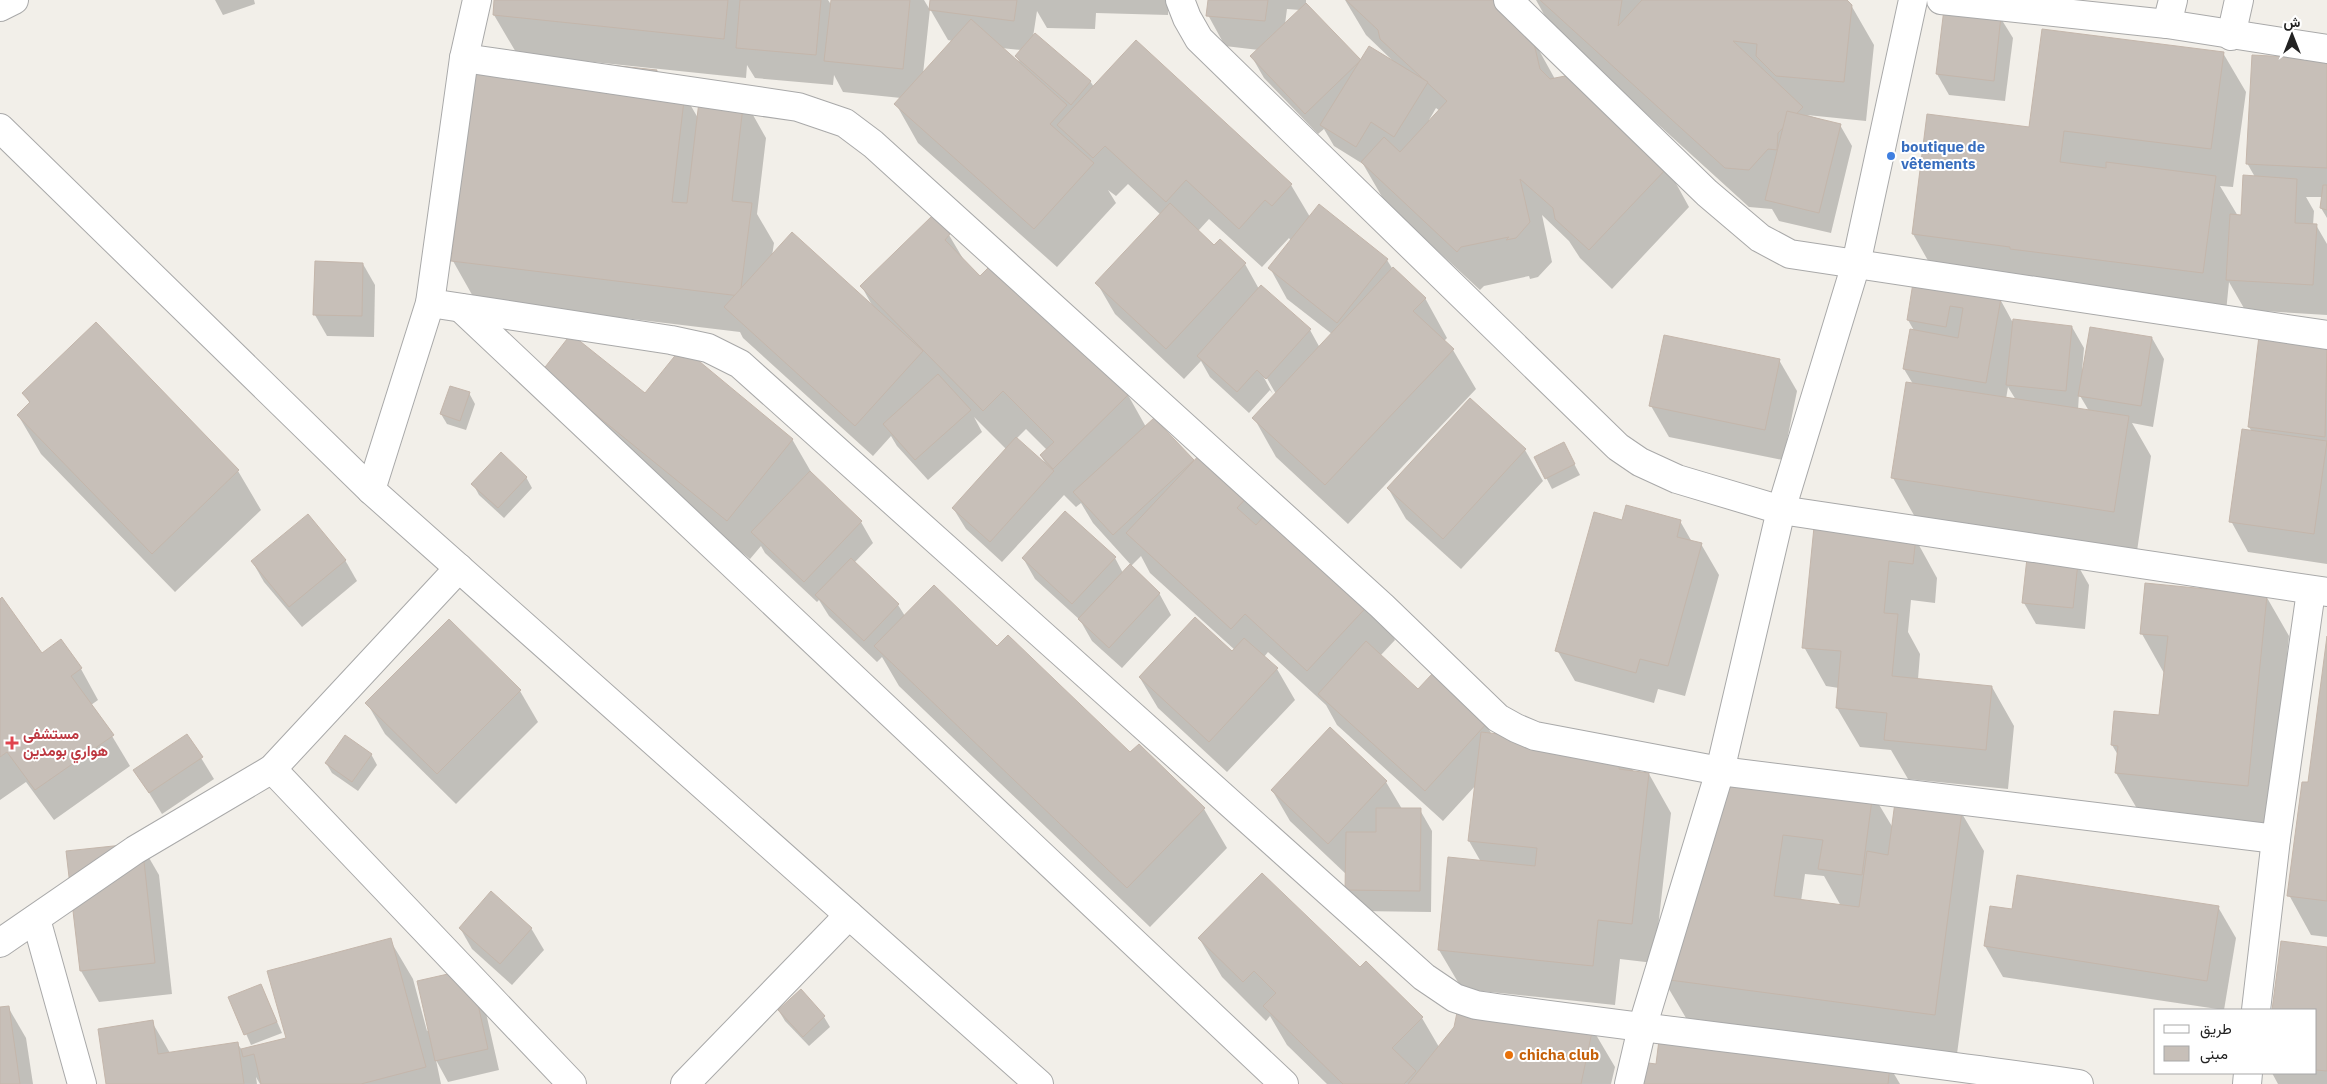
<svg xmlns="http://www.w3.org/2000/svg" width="2327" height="1084" font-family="'IBM Plex Sans',Vazirmatn,sans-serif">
	<rect width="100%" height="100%" fill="#f2efe9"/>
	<g fill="#0003" fill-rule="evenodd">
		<polygon points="215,0 254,0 255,4 223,15"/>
		<path d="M496,0H828L832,6V0H924L930,10L931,0H1168V15L1096,13L1095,29L1047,28L1037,11L1033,37L1090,81L1094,87L1136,42L1291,185L1310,217L1319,206L1387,260L1392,268L1425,298L1447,338L1444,341L1453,350L1476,389L1348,524L1276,457L1254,418L1276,394L1264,373L1262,374L1273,394L1270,390L1249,413L1210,377L1201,361L1184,379L1115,314L1097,283L1161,215L1128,184L1116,196L1108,190L1116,203L1057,267L918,143L896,104L901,98L843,92L834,75L833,85L755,78L747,65L746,78L517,54L494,15ZM930,9L948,40L952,41L923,74ZM1001,48L1021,50L1016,56L1021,65ZM1209,219L1262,267L1289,238L1291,241L1270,268L1287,299L1332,334L1320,348L1310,330L1259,289L1245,264L1214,246L1198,231Z"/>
		<path d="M1209,0H1306V4L1361,62L1392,60L1366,35L1345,0H1493L1531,36L1555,79L1667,167L1689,207L1612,289L1580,258L1569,241L1542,215L1552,262L1538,277L1530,279L1529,276L1484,286L1480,290L1385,202L1363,164L1334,146L1324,129L1318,134L1264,78L1252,57L1259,50L1225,46L1208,15ZM1287,9L1300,10L1285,24ZM1436,108L1440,111L1430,121L1429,120Z"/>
		<polygon points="1536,0 1845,0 1851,5 1874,45 1866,121 1807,115 1840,125 1852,146 1831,233 1779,221 1772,209 1749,207 1551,27"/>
		<polygon points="2000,17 2013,38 2005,101 1949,95 1937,74"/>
		<polygon points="2223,53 2246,92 2233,187 2220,186 2238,216 2242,216 2255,177 2247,163 2327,60 2327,218 2321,208 2323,197 2306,197 2314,211 2313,225 2316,225 2327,244 2327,315 2245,310 2229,282 2226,312 1935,273 1913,234 2030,129"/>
		<path d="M656,71L668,92L684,94L698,118L744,99L766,138L757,214L774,243L772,256L873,307L862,287L949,235L965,262L980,278L1128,395L1146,427L1154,420L1194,462L1250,494L1264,518L1372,601L1395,640L1380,656L1418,690L1486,724L1492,735L1620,749L1634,772L1649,774L1671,813L1654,963L1620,959L1615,1005L1462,989L1439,950L1481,862L1469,841L1476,785L1443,821L1337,725L1326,705L1268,652L1264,657L1277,669L1295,700L1227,772L1158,708L1140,678L1232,652L1235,650L1150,573L1141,556L1131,566L1159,593L1171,615L1122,668L1092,641L1080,620L1035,579L1023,558H1115L1123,573L1131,565L1093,523L1081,503L1076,507L1064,495L1002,562L966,529L953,508L1006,449L974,417L982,432L928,480L897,446L891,436L873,456L743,338L740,332L475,300L453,261ZM1026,429L1047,450L1041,456L1047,466L1016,439Z"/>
		<polygon points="363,264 375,285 374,337 327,336 315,315"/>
		<path d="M1914,285L2000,299L2012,321L2072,327L2084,348L2082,371L2152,338L2164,359L2153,427L2132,423L2151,456L2137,551L1915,517L1893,478L1913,384L1904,369L1915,332L1908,320ZM2008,387L2016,400L2006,399ZM2079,394L2089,411L2078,410Z"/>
		<polygon points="2327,346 2327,564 2248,552 2231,521 2252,432 2249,427"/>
		<polygon points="1779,360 1797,391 1783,460 1669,437 1651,406"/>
		<polygon points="544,371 645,395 792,439 814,477 861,522 873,543 854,563 898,605 905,616 1130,754 1204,809 1227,848 1150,927 899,686 882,657 877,662 829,616 819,600 817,602 765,553 761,546 750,559 566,410"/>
		<polygon points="24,393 238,471 261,510 175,592 41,454 18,415 30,404"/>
		<polygon points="469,393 475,404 466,430 447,424 441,414"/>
		<polygon points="1525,450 1543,481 1461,569 1406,519 1388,488"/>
		<polygon points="1569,454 1580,475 1552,489 1536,458"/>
		<polygon points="526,477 532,488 504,518 479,495 473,484"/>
		<polygon points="1680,521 1692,542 1701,544 1719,575 1685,696 1658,689 1654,703 1575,681 1557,650 1623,522"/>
		<polygon points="1815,529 1915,538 1937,578 1935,603 1911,600 1908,632 1920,654 1918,679 1992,687 2014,726 2008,789 1908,779 1891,750 1860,747 1837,708 1839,688 1826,686 1804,647"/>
		<polygon points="345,560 357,581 302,627 264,582 252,561"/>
		<polygon points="2077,564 2089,585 2085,629 2036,624 2024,603"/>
		<polygon points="2266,596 2289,636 2270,825 2139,812 2116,773 2118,755 2112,745 2116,712 2160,716 2164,673 2142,634"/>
		<polygon points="0,600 42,654 81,669 98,700 91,705 112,736 130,766 54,820 26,782 0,800"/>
		<polygon points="2327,646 2327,937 2311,935 2289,895 2309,784"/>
		<polygon points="520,691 538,722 456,804 385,734 367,703"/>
		<polygon points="1330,728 1386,782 1402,809 1420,810 1432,831 1431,912 1359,911 1347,890 1347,875 1290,821 1272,790"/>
		<polygon points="187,735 214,779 162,814 135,770"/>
		<polygon points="371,754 377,765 358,791 332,773 326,763"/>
		<path d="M1872,793L1893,828L1961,812L1984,851L1957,1054L1686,1018L1663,979L1676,877ZM1805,874L1824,876L1841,906L1801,901Z"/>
		<polygon points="141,844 159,875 172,994 99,1002 81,971"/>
		<polygon points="2218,907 2236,938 2224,1010 2003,977 1985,946 2013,911"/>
		<polygon points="460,928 531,928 544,950 512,985 472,949"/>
		<polygon points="1199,938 1360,969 1422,1018 1439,1047 1592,1028 1615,1067 1611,1084 1327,1084 1287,1045 1270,1016 1266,1021 1222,977"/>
		<polygon points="390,940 413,979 427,1031 481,991 499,1070 448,1082 436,1060 441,1084 260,1084 256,1077 257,1084 108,1084 152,1022 170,1053 237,1043 242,1050 287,1039"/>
		<polygon points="2282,942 2327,948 2327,1084 2278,1084 2272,1073 2316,1073 2316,1010 2273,1010"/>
		<polygon points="261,985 282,1033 251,1045 230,997"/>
		<polygon points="801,991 824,1017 830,1027 809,1046 785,1021 779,1011"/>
		<polygon points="8,1007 26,1038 33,1084 0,1084 0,1009"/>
		<polygon points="1657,1065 1890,1067 1900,1084 1624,1084"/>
	</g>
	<g fill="#c7bfb8" stroke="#c4b6ab">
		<polygon points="494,0 728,0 724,39 493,15"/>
		<polygon points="740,0 821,0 816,55 736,48"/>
		<polygon points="831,0 910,0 903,69 824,61"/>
		<polygon points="930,0 1017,0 1014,21 929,10"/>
		<polygon points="1208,0 1268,0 1265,21 1206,16"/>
		<polygon points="1346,0 1495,0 1532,35 1540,69 1550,79 1570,75 1668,167 1589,250 1555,219 1553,208 1520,179 1530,222 1516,238 1506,240 1509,237 1461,247 1457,252 1361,162 1384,137 1400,152 1447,101 1380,39 1378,30"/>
		<polygon points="1540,0 1622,0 1618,26 1642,0 1847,0 1852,5 1844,82 1776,76 1756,56 1757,44 1733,41 1803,107 1778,133 1777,150 1768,149 1749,170 1725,168"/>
		<polygon points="1306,3 1361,60 1305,114 1250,56"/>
		<polygon points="1944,9 2001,16 1994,81 1936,74"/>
		<polygon points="971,19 1067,105 1050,124 1094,163 1034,229 894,104"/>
		<polygon points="2042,29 2224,52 2211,149 2064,131 2060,162 2106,168 2106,162 2216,176 2203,273 2010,249 2010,247 1912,234 1927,114 2029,127"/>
		<polygon points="1035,33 1091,81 1071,105 1015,56"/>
		<polygon points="1136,40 1292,184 1272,206 1265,200 1239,229 1186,180 1166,202 1105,146 1093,158 1057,125"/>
		<polygon points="1369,46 1428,82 1394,137 1371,122 1356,147 1320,125"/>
		<polygon points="477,51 657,70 654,89 685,92 672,202 687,203 700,93 744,98 732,201 752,203 740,296 451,261"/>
		<polygon points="2252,55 2327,59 2327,168 2246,164"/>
		<polygon points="1787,111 1841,124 1819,213 1765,200"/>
		<polygon points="2243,175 2297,179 2295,223 2317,224 2313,285 2226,280 2230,214 2241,215"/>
		<polygon points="2323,185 2327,185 2327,210 2320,208"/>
		<polygon points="1170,203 1214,245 1220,239 1246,263 1166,349 1095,283"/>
		<polygon points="1319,204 1388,259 1337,323 1268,268"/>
		<polygon points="932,216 950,234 945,240 980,276 996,260 1129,394 1053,469 1040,455 1054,442 1003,391 983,411 860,286"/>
		<polygon points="792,232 923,351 855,426 724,307"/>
		<polygon points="315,261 363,263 362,316 313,315"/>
		<polygon points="1393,267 1426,298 1413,311 1454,349 1325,485 1252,418"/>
		<polygon points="1913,283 2001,298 1986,383 1903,369 1910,329 1958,338 1963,308 1950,306 1946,327 1907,320"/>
		<polygon points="1261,285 1311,329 1266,379 1257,370 1237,392 1197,356"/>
		<polygon points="2013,319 2072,326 2066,391 2006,385"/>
		<polygon points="96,322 239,470 152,554 17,415 30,402 22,393"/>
		<polygon points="2090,327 2152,337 2141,406 2078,396"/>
		<polygon points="571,334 645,393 682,347 793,439 727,521 542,371"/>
		<polygon points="1664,335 1780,359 1765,430 1649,406"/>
		<polygon points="2259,336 2327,345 2325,437 2248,427"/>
		<polygon points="938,374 971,410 915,460 883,424"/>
		<polygon points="1906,382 2129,416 2114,512 1891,478"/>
		<polygon points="450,386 470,392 460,421 440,414"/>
		<polygon points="1470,398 1526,449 1443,539 1387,488"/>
		<polygon points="1154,418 1194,460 1113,535 1073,492"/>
		<polygon points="2242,429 2327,441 2314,534 2229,522"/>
		<polygon points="1016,437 1054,471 990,542 952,508"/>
		<polygon points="1564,442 1575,464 1545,479 1534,457"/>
		<polygon points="1204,450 1251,493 1237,508 1256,525 1272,507 1373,600 1307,671 1245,614 1231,629 1126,533"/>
		<polygon points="501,452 527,477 498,508 471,484"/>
		<polygon points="810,471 862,521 804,582 751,532"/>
		<polygon points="1626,505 1681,520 1677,537 1702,543 1668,666 1640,659 1636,673 1555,651 1594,512 1622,520"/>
		<polygon points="1065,511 1116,557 1072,604 1022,558"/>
		<polygon points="308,514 346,560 289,607 251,561"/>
		<polygon points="1814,527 1916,537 1913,564 1889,561 1884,613 1898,614 1892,676 1992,686 1986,750 1884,740 1887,713 1836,708 1841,651 1802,648"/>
		<polygon points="851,558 899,604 864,641 815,595"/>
		<polygon points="2027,558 2078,563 2073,608 2022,603"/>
		<polygon points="1130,564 1160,593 1109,648 1078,619"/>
		<polygon points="2145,583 2267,595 2248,786 2115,773 2118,746 2111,745 2114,711 2159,715 2168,636 2140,634"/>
		<polygon points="934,585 997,646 1008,635 1130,752 1139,744 1205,808 1127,888 874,646"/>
		<polygon points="2,597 42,653 61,639 82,668 71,676 114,735 35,790 7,752 0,757 0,599"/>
		<polygon points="1195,617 1232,651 1244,638 1278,668 1209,742 1139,677"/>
		<polygon points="449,619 521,690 437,774 365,703"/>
		<polygon points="2327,636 2327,901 2287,896 2302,782 2308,782"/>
		<polygon points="1366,641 1418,689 1432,674 1487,723 1425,791 1318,694"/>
		<polygon points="1330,727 1387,781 1328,844 1271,790"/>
		<polygon points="1481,732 1621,748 1619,769 1649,773 1632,924 1598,920 1593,966 1438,950 1448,857 1535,866 1537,848 1468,841"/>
		<polygon points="187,734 203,757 149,793 133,770"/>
		<polygon points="345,735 372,754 352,782 325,763"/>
		<polygon points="1715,771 1873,792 1862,875 1818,869 1823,840 1783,835 1774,896 1859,907 1867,851 1888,855 1895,802 1962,811 1935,1015 1662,979"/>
		<polygon points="1376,808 1421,808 1420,891 1345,890 1346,832 1376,832"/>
		<polygon points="142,843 155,963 80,971 66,851"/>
		<polygon points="1262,873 1360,967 1366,961 1423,1017 1392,1048 1416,1071 1404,1084 1343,1084 1263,1006 1276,993 1254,971 1243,982 1198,938"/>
		<polygon points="2017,875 2219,906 2207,981 1984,946 1990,906 2012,909"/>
		<polygon points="491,891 532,928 500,964 459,928"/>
		<polygon points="391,938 426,1067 361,1084 261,1084 254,1054 243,1057 241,1049 286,1038 267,971"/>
		<polygon points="2281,941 2327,947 2327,1071 2316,1070 2316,1010 2272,1010"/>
		<polygon points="470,969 488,1049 435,1061 417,981"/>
		<polygon points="261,984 277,1022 244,1035 228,997"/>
		<polygon points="801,989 825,1016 803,1037 778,1010"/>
		<polygon points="1459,1003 1593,1027 1581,1084 1408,1084 1454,1027"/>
		<polygon points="9,1006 20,1084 0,1084 0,1007"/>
		<polygon points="153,1020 158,1054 238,1042 244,1084 106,1084 98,1029"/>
		<polygon points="1660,1032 1890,1065 1888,1084 1623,1084 1626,1060 1656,1064"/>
	</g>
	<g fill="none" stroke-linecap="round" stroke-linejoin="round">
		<g stroke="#a9a9a9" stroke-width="30">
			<g id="minor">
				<polyline points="1180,0 1187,18 1199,39 1618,447 1640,462 1677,479 1781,510 2327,592"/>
				<polyline points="1508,0 1707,193 1760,238 1790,254 2327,335"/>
				<polyline points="1941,0 2167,24 2327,49"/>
				<polyline points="0,7 14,0"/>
				<polyline points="2167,24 2173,0"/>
				<polyline points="2231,36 2239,0"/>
				<polyline points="464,58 798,107 845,123 873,144 1382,606 1498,718 1516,728 1535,736 1720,771 2276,839"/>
				<polyline points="0,128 371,490 1039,1084"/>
				<path d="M430,303L671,340L708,348L740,364L1424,977L1455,998L1476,1005C1677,1033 1878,1055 2079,1084"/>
				<polyline points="461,308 1284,1084"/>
				<polyline points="371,490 430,303 464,58 477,0"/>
				<polyline points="272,769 572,1084"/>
				<polyline points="36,919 82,1084"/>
				<polyline points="0,943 135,850 272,769 459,568"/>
				<polyline points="2256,1010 2276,839 2311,591"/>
				<polyline points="685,1084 849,915"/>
				<polyline points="1629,1084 1642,1028 1720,771 1781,510 1856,264 1913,0"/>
				<polyline points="2247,1084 2248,1073"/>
			</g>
		</g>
		<use href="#minor" stroke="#fff" stroke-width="28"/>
	</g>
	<circle fill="#3f7fe0" stroke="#fff" stroke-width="2" cx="1891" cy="156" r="5"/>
	<path fill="#e0444e" stroke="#fff" stroke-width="2" d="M9.5 735.5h5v5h5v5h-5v5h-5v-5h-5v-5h5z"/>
	<circle fill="#e8710a" stroke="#fff" stroke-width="2" cx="1509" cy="1055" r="5"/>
	<g text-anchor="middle" stroke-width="4" stroke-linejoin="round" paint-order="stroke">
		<g font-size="15" font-weight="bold" fill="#366cbe" stroke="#fff" text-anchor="start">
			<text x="1901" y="152">boutique de<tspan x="1901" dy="17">vêtements</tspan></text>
		</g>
		<g font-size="15" font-weight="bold" fill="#be3a42" stroke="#fff" text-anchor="start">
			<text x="23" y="739">مستشفى<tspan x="23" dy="17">هواري بومدين</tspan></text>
		</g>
		<g font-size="15" font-weight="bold" fill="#c56008" stroke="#fff" text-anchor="start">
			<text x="1519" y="1060">chicha club</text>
		</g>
	</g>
	<rect x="2154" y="1009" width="162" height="65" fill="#ffffff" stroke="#a7a7a7"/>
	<rect x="2164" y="1025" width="25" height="8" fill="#ffffff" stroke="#a7a7a7"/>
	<text x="2200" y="1034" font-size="15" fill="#222222">طريق</text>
	<rect x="2164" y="1046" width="25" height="15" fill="#c7bfb8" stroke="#a7a7a7"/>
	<text x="2200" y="1059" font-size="15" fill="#222222">مبنى</text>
	<g transform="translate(2292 35)" stroke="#ffffff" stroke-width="4" paint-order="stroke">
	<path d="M0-4L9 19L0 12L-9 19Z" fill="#222222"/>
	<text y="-8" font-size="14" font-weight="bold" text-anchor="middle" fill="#222222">ش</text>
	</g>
</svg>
